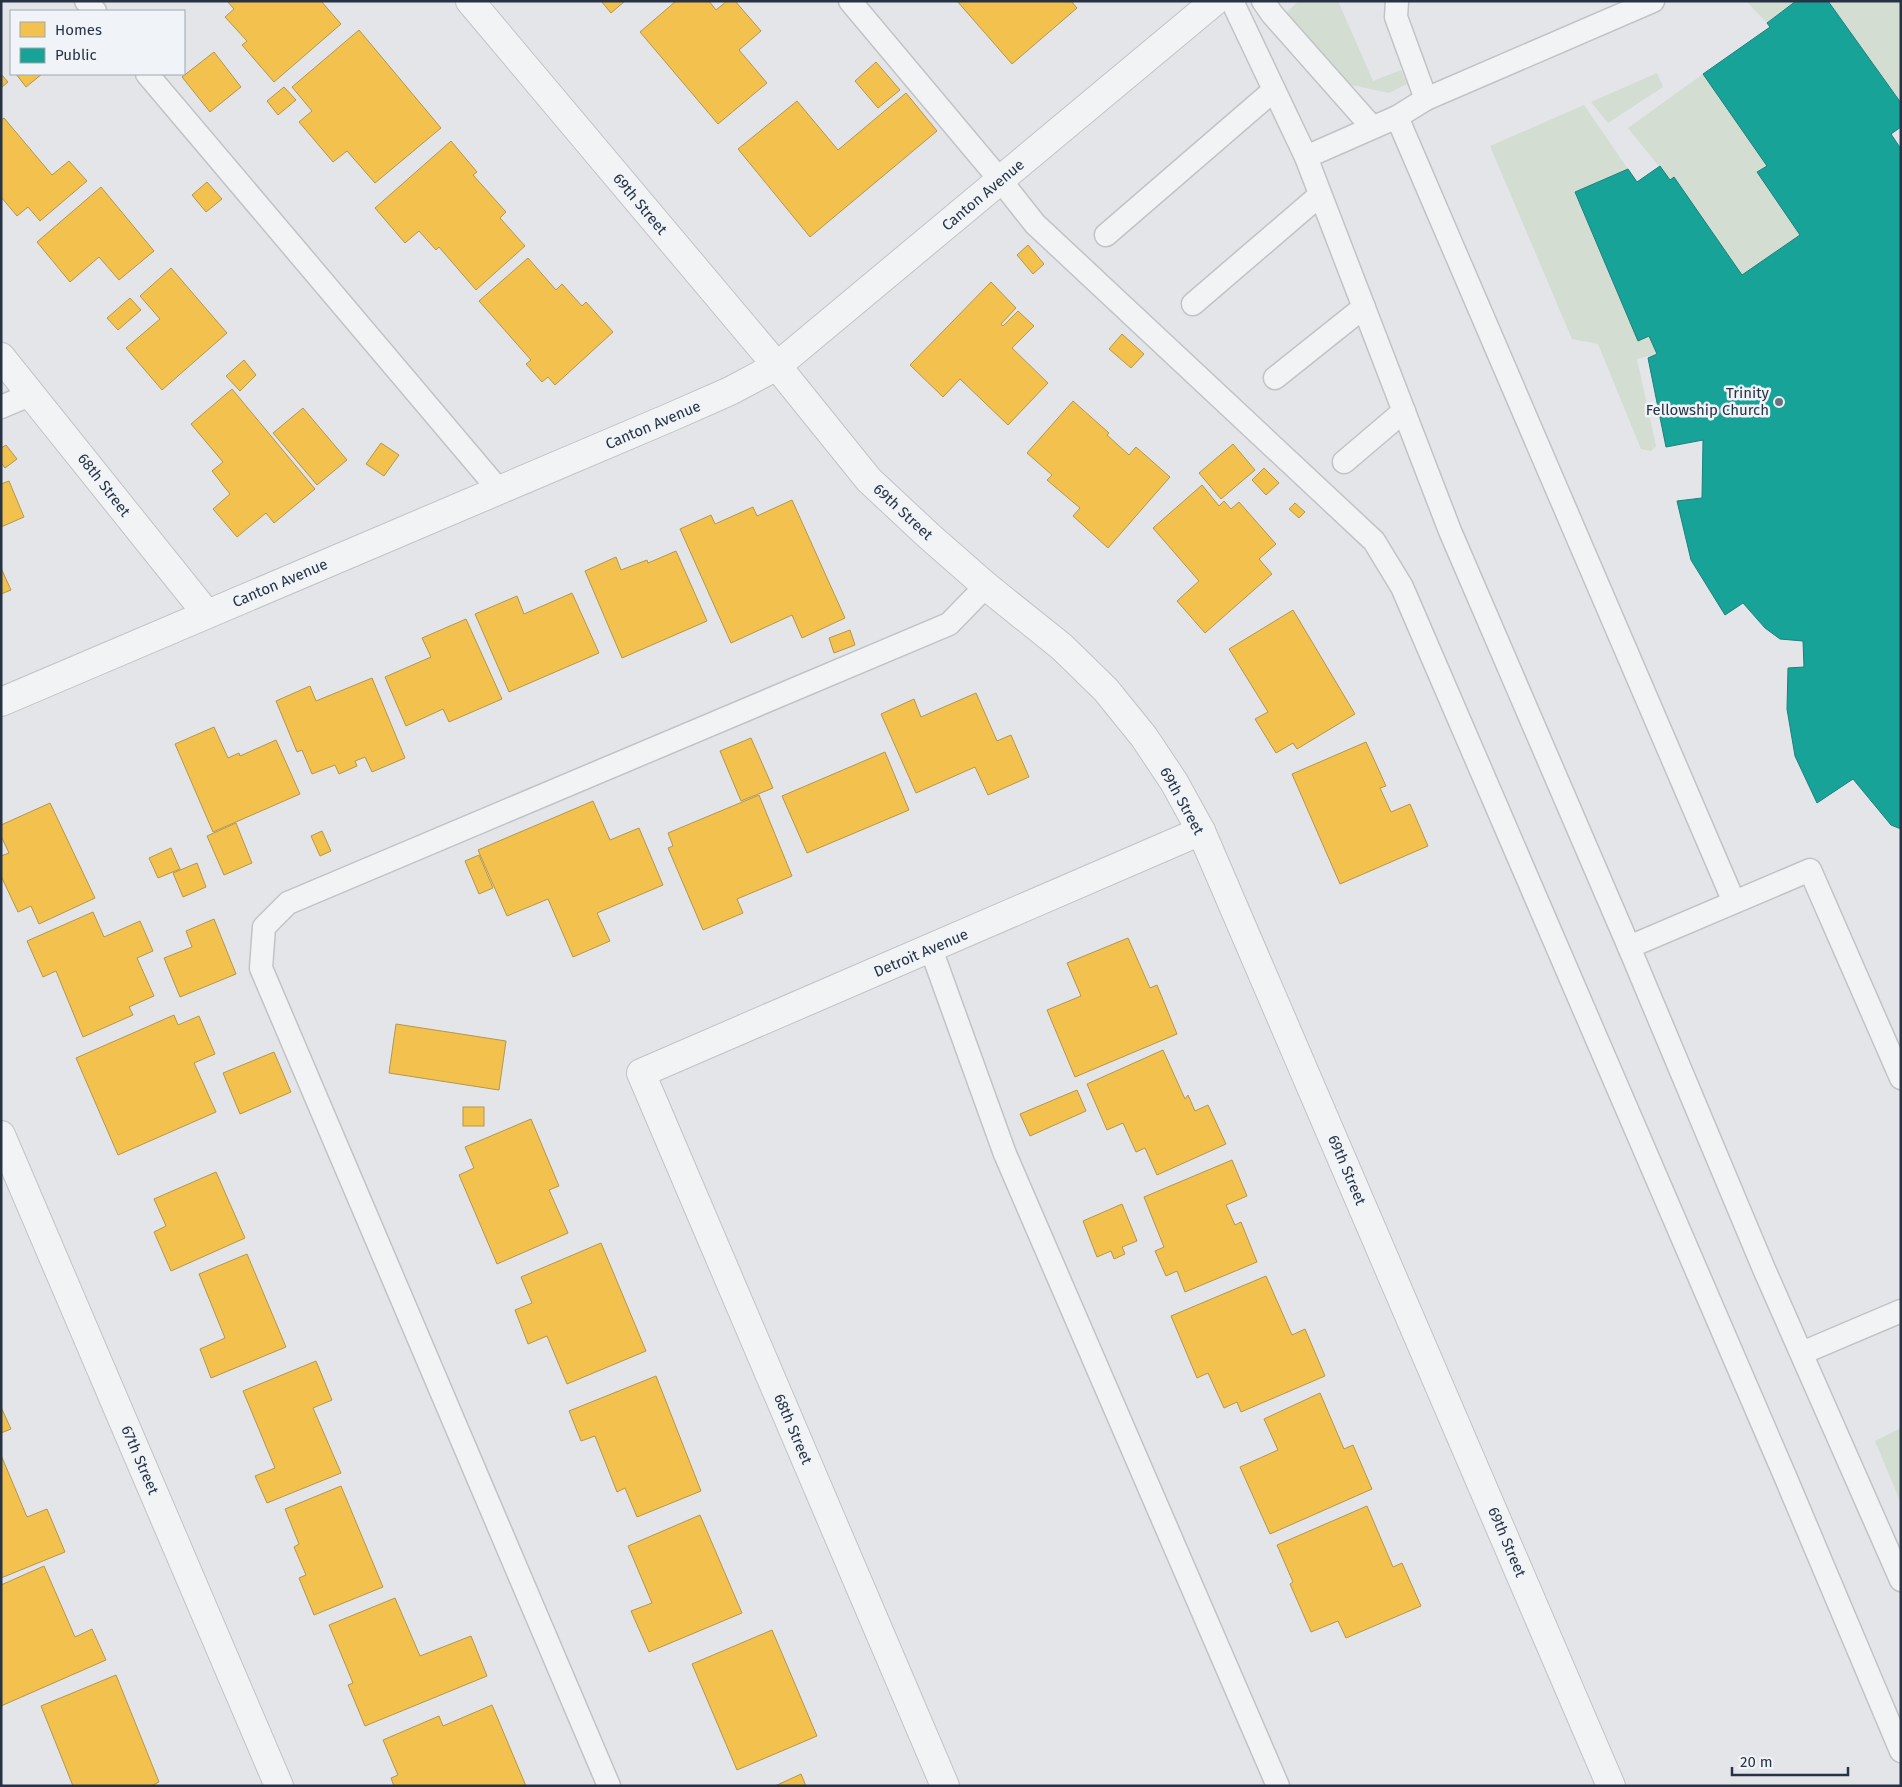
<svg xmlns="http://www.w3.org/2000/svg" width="1902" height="1787" font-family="'Fira Sans',sans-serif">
	<rect width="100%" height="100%" fill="#e3e5e8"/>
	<g fill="#d4ddd2">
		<polygon points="1299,1 1338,1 1373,81 1401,70 1407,84 1389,93 1342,83 1287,12"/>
		<polygon points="1750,1 1796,1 1767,23 1747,2"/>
		<polygon points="1828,1 1901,1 1901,103"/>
		<polygon points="1657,73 1663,87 1608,123 1591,102"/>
		<polygon points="1703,74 1767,166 1757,172 1800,235 1742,275 1674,177 1670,180 1628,128"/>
		<polygon points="1584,105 1628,169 1575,192 1638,340 1649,336 1657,354 1637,359 1656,446 1651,451 1641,449 1598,344 1572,339 1490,146"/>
		<polygon points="1901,1428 1901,1503 1875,1441"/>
	</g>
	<g fill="#f2c14e" stroke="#b5964b">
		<polygon points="227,1 321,1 341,24 274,82 242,45 247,41 225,17 234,9"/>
		<polygon points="601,1 625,1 611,13"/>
		<polygon points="676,1 709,1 716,10 727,1 735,1 761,31 739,50 767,83 718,124 640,32"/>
		<polygon points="957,1 1071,1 1077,8 1012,64"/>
		<polygon points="359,30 441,128 375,183 347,151 333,162 299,122 312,111 292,87"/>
		<polygon points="214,52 241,87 210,112 182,77"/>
		<polygon points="876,62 900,90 878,108 855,81"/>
		<polygon points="1,74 8,82 1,88"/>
		<polygon points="16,74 42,74 26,87"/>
		<polygon points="284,87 296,100 278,115 267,101"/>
		<polygon points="906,93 937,131 810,237 738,149 797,101 838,150"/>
		<polygon points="4,118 52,175 69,161 87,181 40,221 28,207 17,216 1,197 1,120"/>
		<polygon points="451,141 477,172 473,175 506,212 500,218 525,246 476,290 439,247 436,250 419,231 405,243 375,208"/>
		<polygon points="207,182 222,199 206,212 192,195"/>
		<polygon points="101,187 154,251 119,280 99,257 70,282 37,242"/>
		<polygon points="1028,245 1044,264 1033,274 1017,255"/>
		<polygon points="528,258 556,290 562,284 582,306 586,302 613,332 555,385 548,377 542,382 526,364 531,360 479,301"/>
		<polygon points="171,268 227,333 162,390 126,348 160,319 140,296"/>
		<polygon points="991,282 1016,308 1001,324 1003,326 1018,311 1034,326 1012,348 1048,383 1008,425 960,379 943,397 910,365"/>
		<polygon points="130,298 141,310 118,330 107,318"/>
		<polygon points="1122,334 1144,354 1131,368 1109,349"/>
		<polygon points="244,360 256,375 240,391 226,376"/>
		<polygon points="232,389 315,489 274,523 266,513 237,537 213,509 230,494 212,471 223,462 191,424"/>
		<polygon points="1073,401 1109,433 1107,435 1129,455 1136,447 1170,477 1108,548 1073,516 1080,508 1047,480 1052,475 1027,453"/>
		<polygon points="303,408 347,460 317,485 273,433"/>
		<polygon points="381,443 399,455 384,476 366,464"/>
		<polygon points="1233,444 1255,470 1221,499 1199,473"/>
		<polygon points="6,445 17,459 5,468 1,463 1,448"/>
		<polygon points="1264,468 1279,483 1266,495 1252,480"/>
		<polygon points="9,481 24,517 1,527 1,484"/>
		<polygon points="1202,485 1219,506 1224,501 1231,509 1239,502 1276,544 1259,559 1272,574 1205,633 1177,601 1199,581 1153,528"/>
		<polygon points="792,500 845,618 802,638 792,615 731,643 680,529 711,515 715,524 753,507 757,516"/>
		<polygon points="1295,503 1305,512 1299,518 1289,509"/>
		<polygon points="676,551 707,621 622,658 585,571 616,557 621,570 647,560 648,563"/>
		<polygon points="1,568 11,590 1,594"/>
		<polygon points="572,593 599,653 509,692 475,614 517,596 524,614"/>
		<polygon points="1293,610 1355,714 1297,749 1293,743 1276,753 1255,719 1268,712 1229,649"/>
		<polygon points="466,619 502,699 449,722 443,709 406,726 385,677 431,657 422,638"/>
		<polygon points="850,630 855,645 834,653 829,638"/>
		<polygon points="372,678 405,758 372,772 365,757 355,761 357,766 339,774 335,765 312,774 302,750 297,752 276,701 310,686 316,701"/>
		<polygon points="976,693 997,741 1011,735 1029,777 988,795 975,767 916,793 881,714 914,699 921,717"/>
		<polygon points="214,727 228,758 239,753 240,756 276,740 300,794 213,832 175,744"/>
		<polygon points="751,738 773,788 741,801 720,751"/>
		<polygon points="1366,742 1386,786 1380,788 1391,812 1410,804 1428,846 1340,884 1292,774"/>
		<polygon points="885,752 909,810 807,853 782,796"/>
		<polygon points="759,795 792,876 737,899 743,913 703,930 668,848 673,846 668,833"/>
		<polygon points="593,801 610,840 639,828 663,885 597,913 610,941 573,957 548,899 507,916 478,850"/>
		<polygon points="50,803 95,898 39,924 31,906 18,912 1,876 1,856 9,853 1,836 1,825"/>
		<polygon points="236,823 252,863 224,875 207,836"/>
		<polygon points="322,831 331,851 320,856 311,836"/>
		<polygon points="171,848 180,869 158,878 149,858"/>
		<polygon points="479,855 493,888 479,894 465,861"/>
		<polygon points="197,863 206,887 183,897 173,873"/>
		<polygon points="93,912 104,937 140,921 153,951 137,958 154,996 129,1007 133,1015 83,1037 56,971 43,977 27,941"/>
		<polygon points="214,919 236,974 180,997 164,958 192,947 186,931"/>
		<polygon points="1128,938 1150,988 1157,985 1177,1034 1075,1077 1047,1010 1081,996 1067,963"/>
		<polygon points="174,1015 178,1025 199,1016 215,1054 194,1063 216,1112 118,1155 76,1058"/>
		<polygon points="396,1024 506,1041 499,1090 389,1073"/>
		<polygon points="1163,1050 1185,1099 1188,1095 1195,1111 1208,1105 1226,1144 1157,1175 1145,1148 1136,1152 1123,1123 1107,1130 1087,1084"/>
		<polygon points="274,1052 291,1092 240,1114 223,1073"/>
		<polygon points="1077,1090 1086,1111 1030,1136 1020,1114"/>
		<rect x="463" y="1107" width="21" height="19"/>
		<polygon points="531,1119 559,1186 549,1190 568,1233 497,1264 459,1175 474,1168 465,1147"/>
		<polygon points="1232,1160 1247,1196 1226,1205 1235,1225 1241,1222 1257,1262 1185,1292 1177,1271 1166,1276 1155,1251 1164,1247 1144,1197"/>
		<polygon points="216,1172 245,1238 171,1271 154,1232 166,1226 154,1199"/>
		<polygon points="1122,1204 1137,1241 1122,1247 1125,1254 1114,1259 1111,1251 1097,1257 1083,1221"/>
		<polygon points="601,1243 646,1351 567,1384 547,1336 528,1344 515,1310 532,1303 521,1277"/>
		<polygon points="247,1254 286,1347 211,1378 200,1349 225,1338 199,1274"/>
		<polygon points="1266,1276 1292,1335 1305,1329 1325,1376 1241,1412 1237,1402 1224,1408 1208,1373 1197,1378 1171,1316"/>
		<polygon points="316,1361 332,1400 313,1408 341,1473 267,1503 255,1476 275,1468 243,1391"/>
		<polygon points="656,1376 701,1491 637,1517 625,1488 617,1492 595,1436 581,1441 569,1411"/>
		<polygon points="1320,1393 1344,1449 1353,1445 1372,1489 1270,1534 1240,1467 1278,1450 1264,1419"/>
		<polygon points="1,1407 11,1429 1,1433"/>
		<polygon points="1,1455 27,1517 47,1509 65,1552 1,1578"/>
		<polygon points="341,1486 383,1587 314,1615 299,1578 306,1575 294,1547 299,1544 285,1509"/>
		<polygon points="1367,1506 1393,1567 1402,1563 1421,1606 1346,1638 1338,1621 1311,1632 1290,1584 1293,1582 1277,1545"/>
		<polygon points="700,1515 742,1613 649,1652 631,1611 652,1603 628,1546"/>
		<polygon points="44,1566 75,1637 92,1629 106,1660 1,1706 1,1585"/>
		<polygon points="395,1598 420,1656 471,1636 487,1676 365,1726 348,1685 353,1683 329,1625"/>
		<polygon points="772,1630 817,1736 737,1770 692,1664"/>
		<polygon points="116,1675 159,1782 151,1786 73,1786 41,1706"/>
		<polygon points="492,1705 526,1786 394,1786 391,1778 398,1775 383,1740 439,1716 443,1726"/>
		<polygon points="801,1774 806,1786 775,1786"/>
	</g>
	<polygon fill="#17a398" stroke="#1c817f" points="1796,1 1828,1 1901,103 1901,127 1891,134 1901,149 1901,829 1891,825 1853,779 1817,803 1795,756 1787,709 1788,668 1804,667 1803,641 1780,639 1765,628 1743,603 1725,615 1691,560 1677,501 1702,498 1703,440 1666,447 1648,358 1657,354 1649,336 1638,341 1575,192 1628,169 1637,182 1660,166 1670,180 1674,177 1742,275 1800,235 1757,172 1767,166 1703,74 1770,27 1767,23"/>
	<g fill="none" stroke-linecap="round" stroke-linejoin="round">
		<g stroke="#c1c3c6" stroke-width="25">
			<g id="lane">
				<polyline points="86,1 95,11"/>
				<polyline points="850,1 1001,181 1035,224 1374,541 1402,587 1785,1476 1901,1751"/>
				<polyline points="1232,1 1306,157 1450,531 1629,947 1764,1269 1901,1580"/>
				<polyline points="1263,1 1272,14 1372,127"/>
				<polyline points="1397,1 1396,17 1426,99"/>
				<polyline points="147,74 499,490"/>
				<polyline points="1397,117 1734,902"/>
				<polyline points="1306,157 1397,117 1426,99 1653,1"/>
				<polyline points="1106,235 1274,90"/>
				<polyline points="1193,304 1320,195"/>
				<polyline points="1275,378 1364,307"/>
				<polyline points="1,407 32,394"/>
				<polyline points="1344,462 1404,411"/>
				<polyline points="1629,947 1810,870 1901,1078"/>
				<polyline points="931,949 1005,1154 1278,1786"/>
				<polyline points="1802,1353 1901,1311"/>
				<polyline points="609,1786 261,968 264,927 288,903 949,624 986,586"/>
			</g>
		</g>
		<g stroke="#c1c3c6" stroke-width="30">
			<g id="street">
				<polyline points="470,1 777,366 869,480 929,536 986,586 1062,647 1106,690 1144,737 1174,782 1201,831 1611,1786"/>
				<polyline points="1,357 207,614"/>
				<polyline points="1,702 671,417 730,391 777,366 1215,1"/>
				<polyline points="1,1135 279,1786"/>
				<polyline points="945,1786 641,1073 1201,831"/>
			</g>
		</g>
		<use href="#lane" stroke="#f2f3f4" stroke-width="22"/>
		<use href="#street" stroke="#f2f3f4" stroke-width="28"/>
	</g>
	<circle fill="#69717d" stroke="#f0f4f8" stroke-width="2" cx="1779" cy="402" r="5"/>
	<g text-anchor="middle" stroke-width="5" stroke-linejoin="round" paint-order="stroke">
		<g font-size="15" fill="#273344" stroke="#f0f4f8">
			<text transform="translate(983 195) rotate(-40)" y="5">Canton Avenue</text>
			<text transform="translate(640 204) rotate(50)" y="5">69th Street</text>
			<text transform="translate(653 425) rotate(-23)" y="5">Canton Avenue</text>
			<text transform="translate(104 485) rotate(52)" y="5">68th Street</text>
			<text transform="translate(903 512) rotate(43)" y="5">69th Street</text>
			<text transform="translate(280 583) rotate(-23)" y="5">Canton Avenue</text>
			<text transform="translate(1182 801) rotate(61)" y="5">69th Street</text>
			<text transform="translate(921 953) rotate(-23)" y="5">Detroit Avenue</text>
			<text transform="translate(1347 1170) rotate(67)" y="5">69th Street</text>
			<text transform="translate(793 1429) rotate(67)" y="5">68th Street</text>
			<text transform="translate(140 1460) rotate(67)" y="5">67th Street</text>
			<text transform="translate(1507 1542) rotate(67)" y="5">69th Street</text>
		</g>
		<g font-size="15" fill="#273344" stroke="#f0f4f8" text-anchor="end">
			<text x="1769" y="398">Trinity<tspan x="1769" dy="17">Fellowship Church</tspan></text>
		</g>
	</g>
	<rect width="1902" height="1787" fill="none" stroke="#273344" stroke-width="5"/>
	<rect x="10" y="10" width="175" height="65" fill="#f0f4f8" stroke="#a0a7b0"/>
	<rect x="20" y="22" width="25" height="15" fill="#f2c14e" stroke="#a0a7b0"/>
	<text x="55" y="35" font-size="15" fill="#273344">Homes</text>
	<rect x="20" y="48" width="25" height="15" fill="#17a398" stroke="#a0a7b0"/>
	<text x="55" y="60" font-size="15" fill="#273344">Public</text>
	<path d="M1732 1767v8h116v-8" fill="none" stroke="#273344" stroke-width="2.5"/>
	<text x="1740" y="1767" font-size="15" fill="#273344" stroke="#f0f4f8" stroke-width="4" paint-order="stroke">20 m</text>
</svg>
